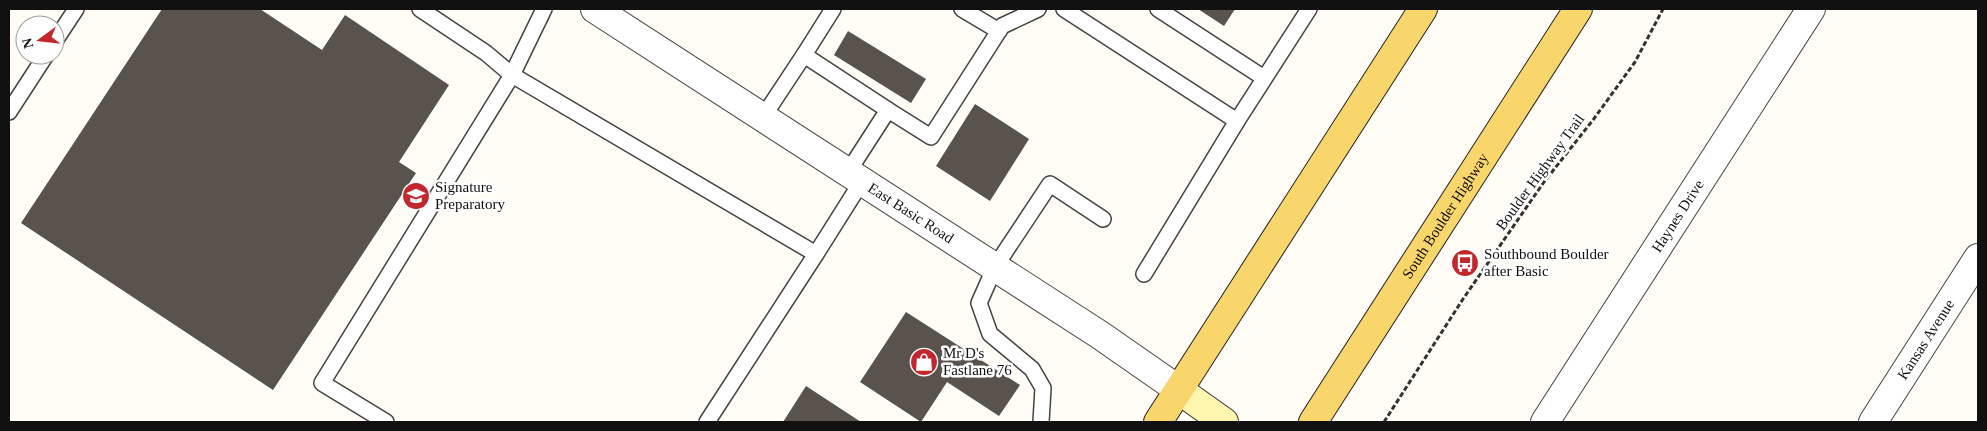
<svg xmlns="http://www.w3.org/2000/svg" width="1987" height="431" font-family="'Times New Roman',serif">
	<rect width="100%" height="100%" fill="#fffdf5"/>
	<g fill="#5a524d">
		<polygon points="162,9 260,9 322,50 345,15 449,85 399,162 416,173 273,390 21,223"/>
		<polygon points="1198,9 1235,9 1224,26"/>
		<polygon points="848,31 926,79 911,103 834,55"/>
		<polygon points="975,104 1029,139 990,201 936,166"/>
		<polygon points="906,312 1020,385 999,416 947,382 921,422 860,382"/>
		<polygon points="806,386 861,422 783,422"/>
	</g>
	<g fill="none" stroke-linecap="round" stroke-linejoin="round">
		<g stroke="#444" stroke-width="18">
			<g id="lane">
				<polyline points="420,9 486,53 512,75 544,9"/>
				<polyline points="833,9 804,55 888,110"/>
				<polyline points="962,9 999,31"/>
				<polyline points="1064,9 1237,121"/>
				<polyline points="1158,9 1264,78"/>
				<polyline points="55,41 76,9"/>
				<polyline points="9,112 46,55"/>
				<polyline points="763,117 804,55"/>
				<polyline points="848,172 888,110 931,137 1002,26 1038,9"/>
				<polyline points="816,254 862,181"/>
				<polyline points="1144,274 1237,121 1309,9"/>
				<polyline points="386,422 322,383 512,75 816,254 707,422"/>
				<polyline points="1041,422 1043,388 1032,369 990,334 979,303 995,267 1050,184 1103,219"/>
			</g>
		</g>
		<g stroke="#444" stroke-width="30">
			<g id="street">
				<path id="s1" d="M595,9L1100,335L1179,390"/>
				<path id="s2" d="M1545,422L1811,9"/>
				<path id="s3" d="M1873,422L1978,258"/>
			</g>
		</g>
		<g stroke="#333" stroke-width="30">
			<polyline id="secondary" points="1179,390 1224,422"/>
		</g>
		<g stroke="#222" stroke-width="30">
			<g id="primary">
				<polyline points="1158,422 1423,9"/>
				<path id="s4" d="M1313,422L1578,9"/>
			</g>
		</g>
		<polyline stroke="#333" stroke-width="3" stroke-dasharray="5 2.5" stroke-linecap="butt" points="1384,422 1463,299 1544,182 1593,120 1635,62 1663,9"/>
		<use href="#lane" stroke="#fff" stroke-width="15"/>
		<use href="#street" stroke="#fff" stroke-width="28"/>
		<use href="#secondary" stroke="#fff6b0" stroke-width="28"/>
		<use href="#primary" stroke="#f9d66b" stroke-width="28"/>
	</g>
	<defs>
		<g id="school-disc" transform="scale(1.4375)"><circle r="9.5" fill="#c4262e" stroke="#fff"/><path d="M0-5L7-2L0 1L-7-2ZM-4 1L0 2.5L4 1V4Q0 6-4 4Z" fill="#fff"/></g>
		<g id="bus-disc" transform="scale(1.4375)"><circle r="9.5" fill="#c4262e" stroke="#fff"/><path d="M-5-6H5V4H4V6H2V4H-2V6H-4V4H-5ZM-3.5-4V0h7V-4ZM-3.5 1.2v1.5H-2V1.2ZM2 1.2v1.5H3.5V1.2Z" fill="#fff"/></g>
		<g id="shop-disc" transform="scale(1.4375)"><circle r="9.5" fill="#c4262e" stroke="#fff"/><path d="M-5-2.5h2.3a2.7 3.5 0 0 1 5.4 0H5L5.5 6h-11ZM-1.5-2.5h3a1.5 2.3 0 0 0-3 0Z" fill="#fff"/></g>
	</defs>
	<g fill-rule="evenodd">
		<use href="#school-disc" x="416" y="196"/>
		<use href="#bus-disc" x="1465" y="263"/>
		<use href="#shop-disc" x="924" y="362"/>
	</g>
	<g text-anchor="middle" stroke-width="5" stroke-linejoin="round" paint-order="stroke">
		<g font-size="15" fill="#111" stroke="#fff">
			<text transform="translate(1540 172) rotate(-54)" y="5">Boulder Highway Trail</text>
			<text dy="5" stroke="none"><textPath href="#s1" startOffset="376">East Basic Road</textPath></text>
			<text dy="5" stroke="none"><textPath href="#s2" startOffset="245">Haynes Drive</textPath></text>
			<text dy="5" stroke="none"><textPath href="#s4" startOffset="245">South Boulder Highway</textPath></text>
			<text dy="5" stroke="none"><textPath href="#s3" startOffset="98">Kansas Avenue</textPath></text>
		</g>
		<g font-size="15" fill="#111" stroke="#fff" text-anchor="start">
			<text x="435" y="192">Signature<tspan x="435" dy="17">Preparatory</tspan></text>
			<text x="1484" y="259">Southbound Boulder<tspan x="1484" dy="17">after Basic</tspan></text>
			<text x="943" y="358">Mr D's<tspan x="943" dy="17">Fastlane 76</tspan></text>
		</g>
	</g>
	<rect width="1987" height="431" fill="none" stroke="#111111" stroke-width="20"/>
	<g transform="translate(40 40) rotate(255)"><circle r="24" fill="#ffffff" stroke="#a0a0a0"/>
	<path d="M0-4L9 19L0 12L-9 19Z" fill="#c4262e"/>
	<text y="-8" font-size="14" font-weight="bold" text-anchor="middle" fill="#111111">N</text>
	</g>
</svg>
